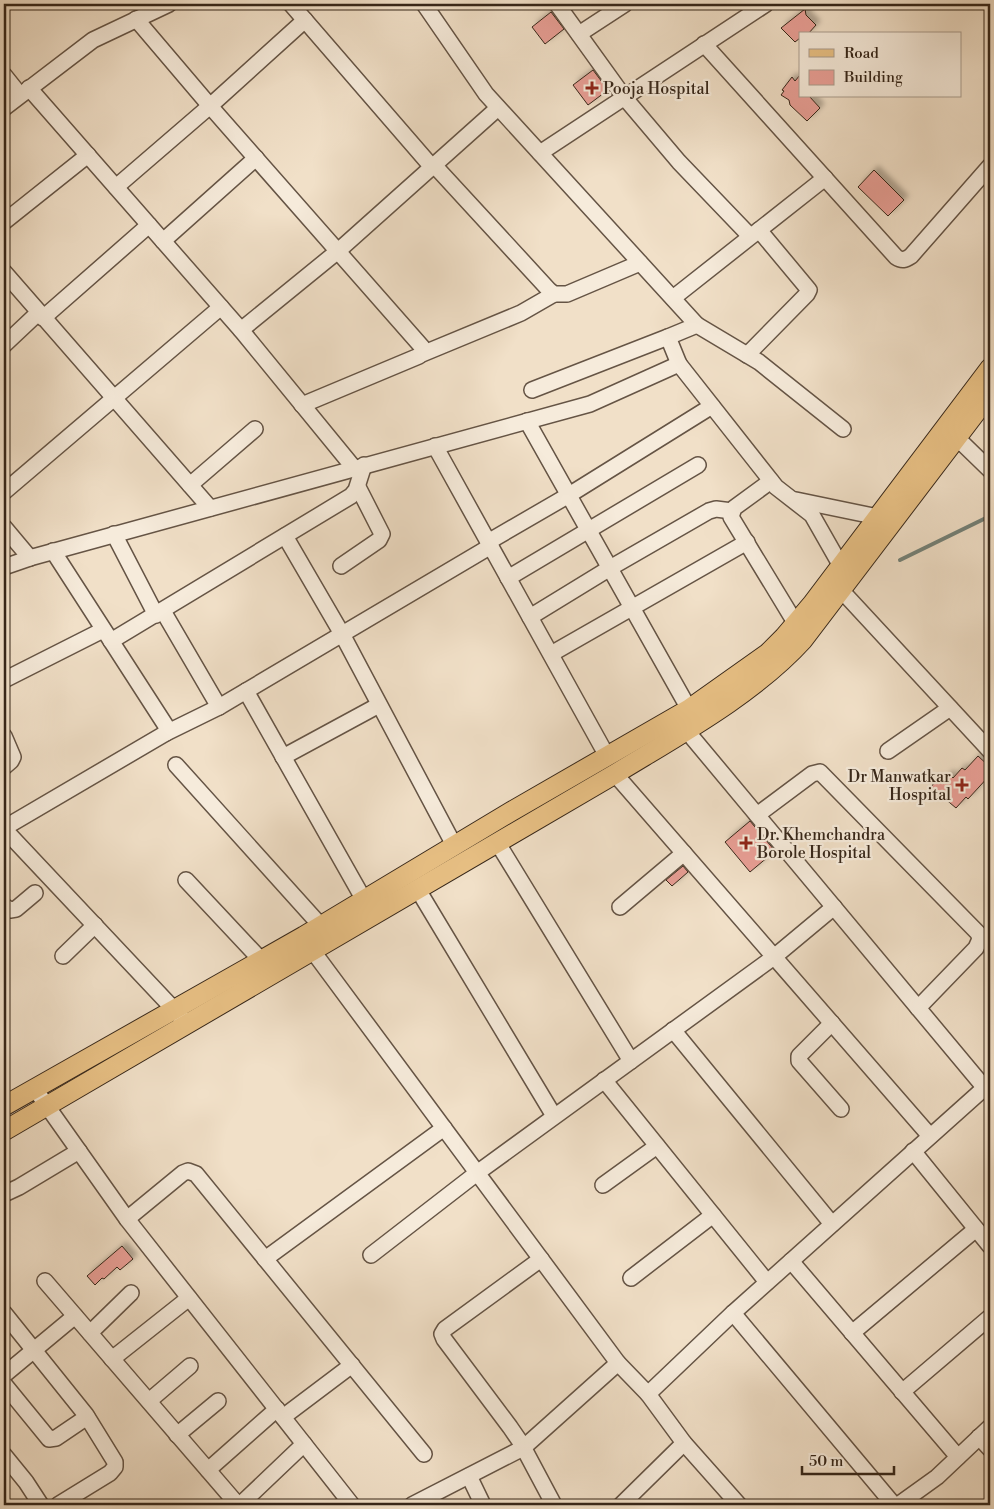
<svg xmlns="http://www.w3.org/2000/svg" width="994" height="1509" font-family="'Libre Bodoni',serif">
	<defs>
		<filter id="shadow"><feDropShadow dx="4.5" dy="-4.5" stdDeviation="2.5" flood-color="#0004"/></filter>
	</defs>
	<rect width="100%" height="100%" fill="#f1e0c8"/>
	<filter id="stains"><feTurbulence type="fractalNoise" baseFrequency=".004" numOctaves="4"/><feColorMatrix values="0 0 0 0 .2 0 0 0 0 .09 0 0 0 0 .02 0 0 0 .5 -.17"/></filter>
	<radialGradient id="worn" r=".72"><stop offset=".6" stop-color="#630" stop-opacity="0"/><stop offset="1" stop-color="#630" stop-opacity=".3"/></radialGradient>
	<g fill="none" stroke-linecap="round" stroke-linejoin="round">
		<polyline stroke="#738178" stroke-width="4" points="900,560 990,516"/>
	</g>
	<g fill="#e99f96" stroke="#362619" filter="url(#shadow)">
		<polygon points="805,9 806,15 816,25 808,34 800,34 800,38 795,42 781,28"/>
		<polygon points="551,12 564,29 545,44 532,27"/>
		<polygon points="593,70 608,90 588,105 573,85"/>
		<polygon points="800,75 800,96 809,96 820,108 807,121 790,105 789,100 781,95 784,91 782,90 792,77 795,81"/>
		<polygon points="874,170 904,200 888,216 858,187"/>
		<polygon points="978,756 990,767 990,775 968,799 966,797 956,808 931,787 937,779 941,783 949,774 953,778 962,768 965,770"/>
		<polygon points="750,821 775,851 750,872 725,842"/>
		<polygon points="683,866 688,872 672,886 666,880"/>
		<polygon points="122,1246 133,1259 120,1270 117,1267 104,1279 102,1278 95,1285 87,1276"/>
	</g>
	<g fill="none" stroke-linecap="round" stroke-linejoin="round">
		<g stroke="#655445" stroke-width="18">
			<g id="minor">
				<polyline points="291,4 432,167"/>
				<polyline points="424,4 486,94 697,325 668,337 679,364"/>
				<polyline points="557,4 624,97 679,162 750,236"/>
				<polyline points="136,19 210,106 422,347 423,351 419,356 302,405"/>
				<polyline points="579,34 625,4"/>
				<path d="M704,44L896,257C902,261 905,260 911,256L990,166"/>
				<polyline points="4,75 20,95"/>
				<polyline points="29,88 241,330 354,468"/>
				<polyline points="4,108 93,40 169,4"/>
				<polyline points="540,153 766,4"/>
				<polyline points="434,165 549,290 554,294 567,294 640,263"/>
				<polyline points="116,187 210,106 305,20"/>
				<polyline points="4,222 88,155"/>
				<polyline points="163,241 256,158"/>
				<polyline points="4,272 210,508"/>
				<polyline points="673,298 825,178"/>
				<polyline points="43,318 149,225"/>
				<polyline points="697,325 759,362 843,429"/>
				<polyline points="241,330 338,251 498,108"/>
				<polyline points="4,345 38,313"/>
				<polyline points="422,354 521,313 554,294"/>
				<polyline points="747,355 807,294 809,290 759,230"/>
				<polyline points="532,390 668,337"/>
				<polyline points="527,421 689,709"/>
				<polyline points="957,438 990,470"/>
				<polyline points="435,446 607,756"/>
				<polyline points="771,481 734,508 731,517 796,624"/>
				<polyline points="190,485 255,429"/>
				<polyline points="4,492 221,307"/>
				<polyline points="796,500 878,517"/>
				<polyline points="4,527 30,558"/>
				<polyline points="114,534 156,615"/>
				<polyline points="285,536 342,634 454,845"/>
				<polyline points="488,542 569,495 712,406"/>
				<polyline points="341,566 379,540 382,534 358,487"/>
				<polyline points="4,567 33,557 590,404 679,364 776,487 812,515 841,566"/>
				<polyline points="508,578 698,465"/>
				<polyline points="841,590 990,751"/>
				<polyline points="163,611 219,707"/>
				<polyline points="530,617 610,568 709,511 716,509 732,511"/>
				<polyline points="111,641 351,496 356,490 364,465"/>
				<polyline points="551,654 747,542"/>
				<polyline points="4,680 103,630"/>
				<polyline points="246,691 364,900"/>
				<polyline points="686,730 984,1087"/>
				<polyline points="166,733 219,707 491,546"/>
				<polyline points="4,736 13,757 11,761 4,767"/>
				<polyline points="888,751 950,708"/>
				<polyline points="283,757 379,705"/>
				<polyline points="176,765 321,926"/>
				<polyline points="615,774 930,1136"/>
				<polyline points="757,815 812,774 820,772 978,933 980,939 976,948 918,1008"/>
				<polyline points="4,828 166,733 166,726 53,551"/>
				<polyline points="4,829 181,1017"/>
				<polyline points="497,842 631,1061"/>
				<polyline points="186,880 261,960"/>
				<polyline points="417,888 554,1116"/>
				<polyline points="4,906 10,910 16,909 35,893"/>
				<polyline points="620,907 684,853"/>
				<polyline points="312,950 618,1363 648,1394 733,1313 990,1083"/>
				<polyline points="63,956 95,925"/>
				<polyline points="832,1023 799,1056 799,1061 841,1109"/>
				<polyline points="673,1030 832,1224"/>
				<polyline points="604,1080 767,1282"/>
				<polyline points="35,1089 127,1219 352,1505"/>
				<polyline points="913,1151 990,1246"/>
				<polyline points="603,1185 657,1146"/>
				<polyline points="4,1194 19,1187 79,1151"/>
				<polyline points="127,1219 183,1173 188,1171 196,1174 424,1454"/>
				<polyline points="371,1255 477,1173 774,957 834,907"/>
				<polyline points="265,1259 444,1128"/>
				<polyline points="541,1259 445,1329 442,1334 444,1339 510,1427 521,1443 554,1505"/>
				<polyline points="791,1261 958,1457"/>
				<polyline points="631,1278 713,1215"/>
				<polyline points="45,1281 238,1505"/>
				<polyline points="4,1313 86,1415 115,1462 115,1467 110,1473 58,1505"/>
				<polyline points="733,1313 894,1505"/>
				<polyline points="90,1333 131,1293"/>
				<polyline points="852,1333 976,1229"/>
				<polyline points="112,1359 189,1298"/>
				<polyline points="4,1375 75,1316"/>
				<polyline points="4,1384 49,1439 56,1438 87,1417"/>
				<polyline points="902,1392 990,1317"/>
				<polyline points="648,1394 684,1443 739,1505"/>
				<polyline points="149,1401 190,1366"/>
				<polyline points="283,1417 352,1365"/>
				<polyline points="177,1435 218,1401"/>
				<polyline points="979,1437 990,1449"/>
				<polyline points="4,1455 26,1482 41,1505"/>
				<polyline points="208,1470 277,1409"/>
				<polyline points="469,1476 483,1505"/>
				<polyline points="240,1505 304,1444"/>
				<polyline points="412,1505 523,1448 618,1363"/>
				<polyline points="621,1505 684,1443"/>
				<polyline points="898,1505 937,1477 990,1427"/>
			</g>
		</g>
		<g stroke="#362619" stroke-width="21">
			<g id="major">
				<polyline points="4,1106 304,936 512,811 689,709 768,653 784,637 812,604 990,368"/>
				<path d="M4,1131L615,774C677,736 753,695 803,640L990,394"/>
			</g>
		</g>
		<use href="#minor" stroke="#f6ebdb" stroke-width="15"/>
		<use href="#major" stroke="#e8c084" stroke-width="19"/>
	</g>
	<g fill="#8f2418" stroke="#f6ebdb" stroke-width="2">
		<path d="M589.5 80.5h5v5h5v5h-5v5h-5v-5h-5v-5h5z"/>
		<path d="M959.5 777.5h5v5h5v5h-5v5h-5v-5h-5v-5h5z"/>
		<path d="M743.5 835.5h5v5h5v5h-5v5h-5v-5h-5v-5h5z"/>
	</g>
	<g text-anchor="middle" stroke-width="4.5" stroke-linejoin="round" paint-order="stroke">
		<g font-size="16" fill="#362619" stroke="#f6ebdb" text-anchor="start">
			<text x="603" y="94">Pooja Hospital</text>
			<text x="951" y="782" text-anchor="end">Dr Manwatkar<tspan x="951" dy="18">Hospital</tspan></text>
			<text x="757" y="840">Dr. Khemchandra<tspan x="757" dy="18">Borole Hospital</tspan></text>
		</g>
	</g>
	<rect width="994" height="1509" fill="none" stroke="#f1e0c8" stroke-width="20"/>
	<rect x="5" y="5" width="984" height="1499" fill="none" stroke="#362619" stroke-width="2.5"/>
	<rect x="10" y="10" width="974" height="1489" fill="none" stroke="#362619"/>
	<rect x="799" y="32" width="162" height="65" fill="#f6ebdb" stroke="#a99c8d"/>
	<rect x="809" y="49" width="25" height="8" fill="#e8c084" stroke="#a99c8d"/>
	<text x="844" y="58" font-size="15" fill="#362619">Road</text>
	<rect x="809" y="70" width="25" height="15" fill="#e99f96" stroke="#a99c8d"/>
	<text x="844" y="82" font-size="15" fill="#362619">Building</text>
	<path d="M802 1466v8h92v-8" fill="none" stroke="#362619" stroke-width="2.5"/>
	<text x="809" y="1466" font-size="15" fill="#362619" stroke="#f6ebdb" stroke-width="4" paint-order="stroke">50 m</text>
	<rect width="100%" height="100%" filter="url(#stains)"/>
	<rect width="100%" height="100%" fill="url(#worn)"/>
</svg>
